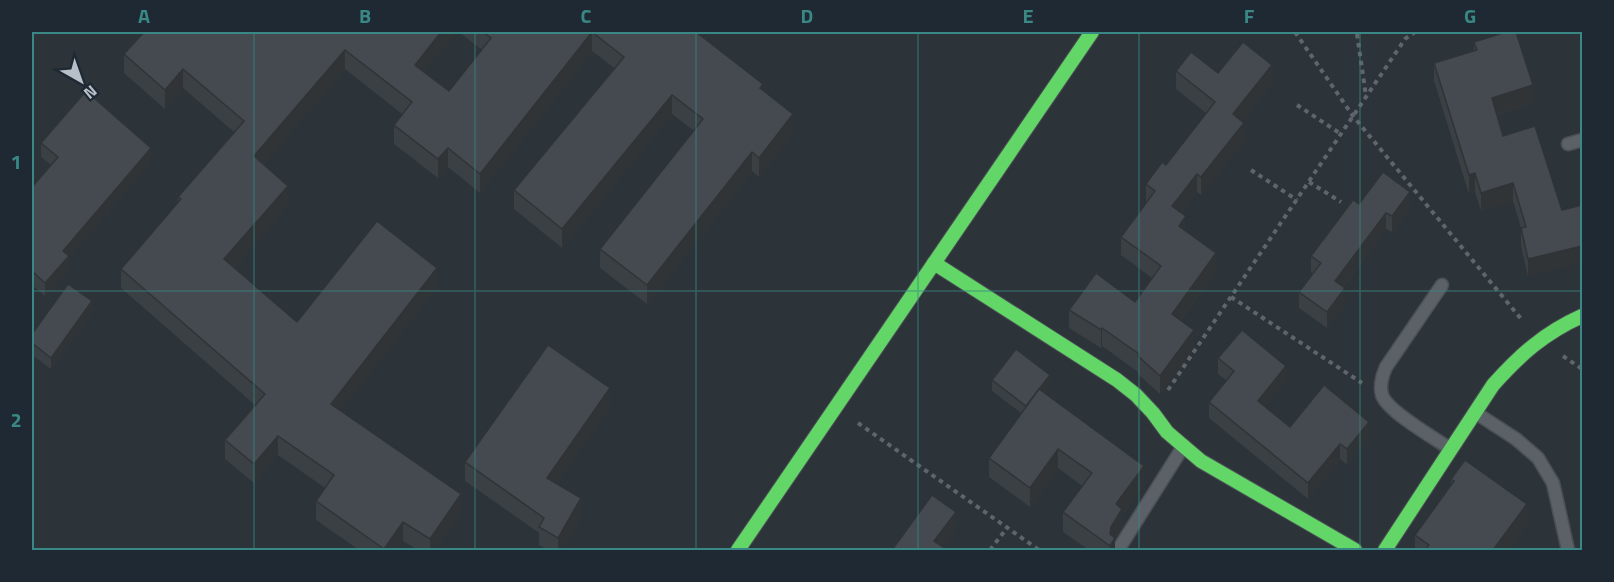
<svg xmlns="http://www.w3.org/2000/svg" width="1614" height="582" font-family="'Titillium Web',sans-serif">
	<rect width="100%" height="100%" fill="#2c3339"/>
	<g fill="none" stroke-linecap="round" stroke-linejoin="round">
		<g stroke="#4a4f54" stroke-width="15">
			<g id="lane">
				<polyline points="1568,144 1582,140"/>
				<path d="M1442,285L1386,367C1382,376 1379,385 1382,395C1387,411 1434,438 1449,448"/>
				<polyline points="1476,413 1516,439 1538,458 1553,483 1568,550"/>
				<polyline points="1118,550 1183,447"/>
			</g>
		</g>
		<g stroke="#4a4f54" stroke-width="16">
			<g id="fast">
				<polyline points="934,263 1117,380 1136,395 1153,413 1167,432 1201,461 1355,550"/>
				<polyline points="738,550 1092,32"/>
				<path d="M1385,550L1493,385C1520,355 1544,333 1582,316"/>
			</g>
		</g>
		<g stroke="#5f656a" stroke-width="4" stroke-dasharray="4.5 4.5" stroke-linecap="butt">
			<polyline points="1295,32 1353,116 1522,320"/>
			<polyline points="1357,34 1366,96"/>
			<polyline points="1297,105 1341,134"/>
			<polyline points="1251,170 1297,200"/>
			<polyline points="1309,182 1341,202"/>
			<polyline points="1231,297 1362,383"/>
			<polyline points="1563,356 1582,369"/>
			<polyline points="1168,390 1399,48 1405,39 1415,32"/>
			<polyline points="858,423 1039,550"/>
			<polyline points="990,550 1007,528"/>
		</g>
		<use href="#lane" stroke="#5c6067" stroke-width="12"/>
		<use href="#fast" stroke="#63d668" stroke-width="14"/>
	</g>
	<g fill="#3a4044">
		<polygon points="456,32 424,72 449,91 482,50 459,32 696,32 763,90 793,133 759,177 752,171 647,304 600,268 600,249 694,131 672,114 562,248 514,209 514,190 614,68 592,51 480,193 448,167 438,178 394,144 394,125 402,114 345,69 263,164 288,205 234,267 297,322 437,287 340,411 461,513 435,550 418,550 403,541 397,550 359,550 316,520 316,501 325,488 278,455 254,483 225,459 225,440 255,405 121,288 121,269 178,203 178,197 234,132 183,88 165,109 124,73 124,54"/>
		<polygon points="1474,42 1533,103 1497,115 1503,136 1535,126 1528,277 1521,246 1521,228 1513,201 1481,211 1475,192 1469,194 1434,81 1434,63 1474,50"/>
		<polygon points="1176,71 1218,73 1272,83 1242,121 1244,141 1201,195 1197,192 1181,213 1186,231 1216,271 1181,320 1194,348 1160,394 1138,374 1138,372 1102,346 1101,348 1069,328 1069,310 1135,302 1152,278 1121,255 1121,237 1146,203 1146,184 1166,165 1206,113 1176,89"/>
		<polygon points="41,143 151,161 69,257 69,269 45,296 32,285 32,187 51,165 41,157"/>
		<polygon points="1359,204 1410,208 1392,232 1386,229 1343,287 1345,304 1327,328 1299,308 1299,292 1313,274 1311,272 1311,256"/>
		<polygon points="92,313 51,369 32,355 32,334"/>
		<polygon points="1218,358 1286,381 1265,407 1290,427 1369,438 1347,465 1340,459 1308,499 1209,418 1209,402 1227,381 1218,374"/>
		<polygon points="992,380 1050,386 1044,393 1144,485 1122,515 1122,528 1115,539 1115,550 1089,550 1063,532 1063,512 1082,486 1058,468 1030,507 989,477 989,458 1021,413 992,391"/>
		<polygon points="610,407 556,484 581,517 562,550 548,550 539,545 539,533 465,481 465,462"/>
		<polygon points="1451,479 1527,524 1508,550 1415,550 1415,535 1451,485"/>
	</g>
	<g fill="#303437">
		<polygon points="441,32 456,32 415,84 415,65"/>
		<polygon points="592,32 592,51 480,193 480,174"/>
		<polygon points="345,50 345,69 254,175 254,156"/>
		<polygon points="1272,65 1272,83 1233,132 1233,114"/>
		<polygon points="183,69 183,88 165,109 165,90"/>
		<polygon points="1533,85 1533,103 1492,116 1492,98"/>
		<polygon points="672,95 672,114 562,248 562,229"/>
		<polygon points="793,114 793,133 759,177 759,158"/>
		<polygon points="1244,123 1244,141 1201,195 1201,177"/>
		<polygon points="151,148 151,161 69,257 69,269 45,296 45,283 63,251"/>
		<polygon points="448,148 448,167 438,178 438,159"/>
		<polygon points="752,152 752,171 647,304 647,285"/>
		<polygon points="1475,173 1475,192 1469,194 1469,175"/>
		<polygon points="1197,174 1197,192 1172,224 1172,206"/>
		<polygon points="1513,183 1513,201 1481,211 1481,193"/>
		<polygon points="288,186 288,205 224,278 224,259"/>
		<polygon points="1410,192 1410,208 1392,232 1392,216"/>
		<polygon points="1386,213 1386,229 1335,297 1335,281"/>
		<polygon points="1186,216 1186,234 1179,226"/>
		<polygon points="1582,246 1582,264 1528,277 1528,259"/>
		<polygon points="1216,253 1216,271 1172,332 1172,314"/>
		<polygon points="437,268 437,287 331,423 331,404"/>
		<polygon points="1345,288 1345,304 1327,328 1327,312"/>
		<polygon points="92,301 92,313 51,369 51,358"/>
		<polygon points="1102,328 1102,346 1101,348 1101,330"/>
		<polygon points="1194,330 1194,348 1160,394 1160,376"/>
		<polygon points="1286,366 1286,381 1258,417 1258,401"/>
		<polygon points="1050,375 1050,386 1026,417 1026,406"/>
		<polygon points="610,388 610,407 547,497 547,478"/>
		<polygon points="1369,422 1369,438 1347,465 1347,449"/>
		<polygon points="278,436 278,455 254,483 254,464"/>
		<polygon points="1340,444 1340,459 1308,499 1308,483"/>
		<polygon points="1058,449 1058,468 1030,507 1030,488"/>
		<polygon points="1144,466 1144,485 1122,515 1122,528 1115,539 1115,550 1110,550 1111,527 1116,504"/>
		<polygon points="461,494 461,513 435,550 430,550 430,539"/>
		<polygon points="581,498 581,517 562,550 558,550 558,538"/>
		<polygon points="1527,504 1527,524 1508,550 1493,550"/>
		<polygon points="956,512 956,531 942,550 934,541"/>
		<polygon points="403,522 403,541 397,550 384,550 384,549"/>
	</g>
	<g fill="#444a4f" stroke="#303437" stroke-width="1.5">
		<polygon points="144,32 441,32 415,65 449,91 491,38 483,32 696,32 763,84 760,88 793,114 759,158 752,152 647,285 600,249 703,119 672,95 562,229 514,190 624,57 592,32 480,174 448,148 438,159 394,125 412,102 345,50 254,156 288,186 224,259 297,322 377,221 437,268 331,404 461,494 430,539 403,522 384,549 316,501 334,475 278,436 254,464 225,440 265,394 121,269 181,199 178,197 244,121 183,69 165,90 124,54"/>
		<polygon points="1506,32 1516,32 1533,85 1492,98 1503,136 1535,126 1562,210 1582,205 1582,246 1528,259 1521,228 1526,227 1513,183 1481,193 1475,173 1469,175 1434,63 1477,50 1474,42"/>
		<polygon points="1243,42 1272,65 1233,114 1244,123 1201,177 1197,174 1172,206 1186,216 1179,226 1216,253 1172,314 1194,330 1160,376 1138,356 1139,354 1102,328 1101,330 1069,310 1096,273 1135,302 1161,266 1121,237 1155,191 1146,184 1162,162 1166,165 1215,102 1176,71 1191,52 1218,73"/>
		<polygon points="86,91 151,148 63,251 69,256 45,283 32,271 32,207 33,205 32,204 32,187 58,157 41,143"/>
		<polygon points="1383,172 1410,192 1392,216 1386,213 1335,281 1345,288 1327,312 1299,292 1321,263 1311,256 1353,200 1359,204"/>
		<polygon points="68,284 92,301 51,358 32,343 32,334"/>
		<polygon points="1242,330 1286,366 1258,401 1290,427 1324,385 1369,422 1347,449 1340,444 1308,483 1209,402 1234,371 1218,358"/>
		<polygon points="548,345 610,388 547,478 581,498 558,538 539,527 544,518 465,462"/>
		<polygon points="1016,349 1050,375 1026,406 992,380"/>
		<polygon points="1039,389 1144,466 1116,504 1122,509 1111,527 1110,534 1115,538 1110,546 1063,512 1092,473 1058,449 1030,488 989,458"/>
		<polygon points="1465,460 1527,504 1493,550 1425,550 1429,545 1415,535 1454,481 1451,479"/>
		<polygon points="932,495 956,512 934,541 944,548 942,550 892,550"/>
	</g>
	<path fill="none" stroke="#398885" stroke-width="1.5" stroke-opacity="0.55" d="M254,32V550M475,32V550M696,32V550M918,32V550M1139,32V550M1360,32V550M32,291H1582"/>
	<rect width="1614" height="582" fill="none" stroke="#1f2934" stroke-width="66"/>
	<g transform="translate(81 81) rotate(140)" stroke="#1f2934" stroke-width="4.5" paint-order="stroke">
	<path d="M0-4.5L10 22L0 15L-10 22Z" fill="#b7bfc9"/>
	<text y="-9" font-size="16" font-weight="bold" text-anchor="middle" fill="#b7bfc9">N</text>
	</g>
	<rect x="33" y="33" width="1548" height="516" fill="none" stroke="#398885" stroke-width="2"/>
	<g font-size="20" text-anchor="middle" font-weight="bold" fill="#398885">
		<text x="144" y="23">A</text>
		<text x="365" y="23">B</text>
		<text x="586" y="23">C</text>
		<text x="807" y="23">D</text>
		<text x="1028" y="23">E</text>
		<text x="1249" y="23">F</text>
		<text x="1470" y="23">G</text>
		<text x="16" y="169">1</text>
		<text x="16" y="427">2</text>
	</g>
</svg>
